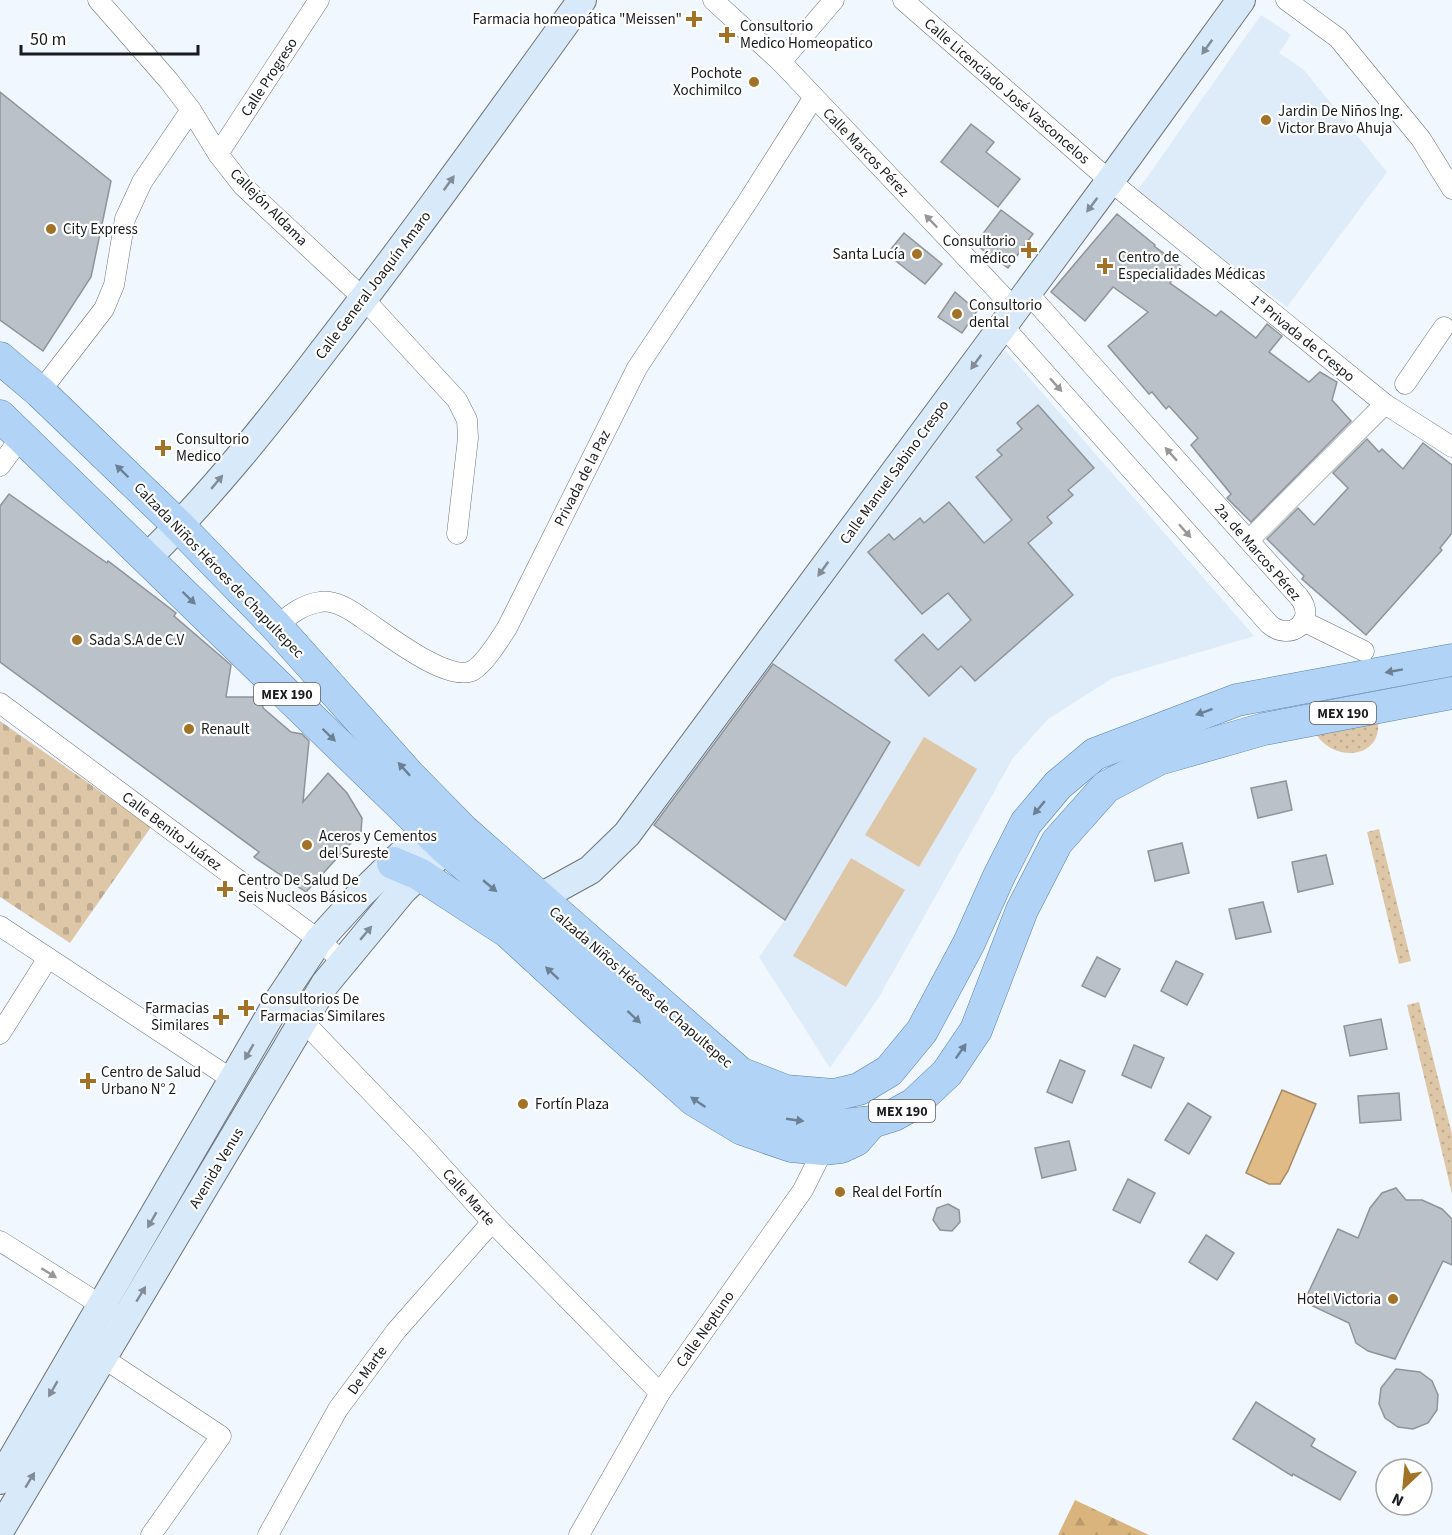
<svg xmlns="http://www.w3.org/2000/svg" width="1452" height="1535" font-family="'Source Sans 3',sans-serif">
	<defs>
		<pattern id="grass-dots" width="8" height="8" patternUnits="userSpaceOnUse" patternTransform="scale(1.5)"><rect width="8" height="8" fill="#dec7a7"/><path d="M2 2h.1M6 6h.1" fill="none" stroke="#beaa8f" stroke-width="1.8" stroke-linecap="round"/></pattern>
		<pattern id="forest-firs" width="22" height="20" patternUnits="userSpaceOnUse" patternTransform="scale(1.5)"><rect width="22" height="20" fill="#d9b47d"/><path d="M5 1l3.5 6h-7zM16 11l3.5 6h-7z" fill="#ba9a6c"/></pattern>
		<pattern id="cemetery-stones" width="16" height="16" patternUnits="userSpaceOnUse" patternTransform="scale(1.5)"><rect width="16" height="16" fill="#dec7a7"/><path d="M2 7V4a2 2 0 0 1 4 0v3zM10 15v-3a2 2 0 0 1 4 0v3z" fill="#beaa8f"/></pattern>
	</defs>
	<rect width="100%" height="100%" fill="#f0f7fe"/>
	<g fill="#deebf8">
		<polygon points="1261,15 1291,35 1279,53 1303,69 1387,172 1287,307 1136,193"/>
		<polygon points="1005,350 1254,636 1113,678 1048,719 1013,758 879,997 830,1068 759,957 785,920 890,742 768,661"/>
	</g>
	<g fill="url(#grass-dots)">
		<path d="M1378,721C1382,760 1333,762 1316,734Z"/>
		<polygon points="1379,829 1411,961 1399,964 1367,832"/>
		<polygon points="1419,1002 1452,1134 1452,1194 1407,1005"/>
	</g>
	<polygon fill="url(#forest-firs)" points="1075,1500 1149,1535 1058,1535"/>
	<polygon fill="url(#cemetery-stones)" points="0,721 151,827 70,943 0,897"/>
	<g fill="#dec7a7">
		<polygon points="924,737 977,769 919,867 865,835"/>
		<polygon points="851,858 905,890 846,987 793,956"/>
	</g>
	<polygon fill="#e1bb85" stroke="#a58b66" stroke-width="1.5" points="1282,1090 1316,1104 1288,1171 1280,1184 1269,1184 1246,1173"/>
	<g fill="#bac1c8" stroke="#8e949a" stroke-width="1.5">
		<polygon points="0,92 111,181 91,277 43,351 0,320"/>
		<polygon points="971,124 994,142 986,152 1020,179 998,207 941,162"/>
		<polygon points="1001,210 1033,234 1008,268 975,244"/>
		<polygon points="1117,214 1155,245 1154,246 1182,267 1170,283 1216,316 1221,311 1256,338 1267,324 1282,336 1269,352 1309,382 1320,372 1337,382 1332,400 1351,421 1251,522 1227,498 1231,494 1191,445 1198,438 1169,406 1166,409 1152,392 1149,394 1108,346 1148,312 1113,287 1085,321 1051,292"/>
		<polygon points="904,233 942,264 925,284 887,254"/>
		<polygon points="955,292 977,311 962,333 938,317"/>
		<polygon points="1038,405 1094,468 1068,490 1073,495 1047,517 1052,523 1028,543 1073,595 975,681 961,666 929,696 895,660 923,634 938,650 971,620 948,593 922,614 868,552 889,534 894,540 920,518 924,523 949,502 984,543 1012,520 976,477 1002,455 997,450 1022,429 1017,423"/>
		<polygon points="1367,439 1379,452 1382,449 1403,469 1423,443 1452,465 1452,533 1440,548 1442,550 1366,635 1302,579 1304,576 1267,539 1298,508 1314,525 1348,488 1333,473"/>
		<polygon points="9,494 107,563 108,561 176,613 174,616 231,665 226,697 262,697 263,708 291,732 302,734 309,741 303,802 328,773 347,793 362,818 361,832 306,892 254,857 259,852 0,662 0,506"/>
		<polygon points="773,664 890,742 785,920 654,825"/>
		<polygon points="1286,781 1292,810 1258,818 1251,788"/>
		<polygon points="1182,843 1189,873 1155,881 1148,851"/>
		<polygon points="1326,855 1333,884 1298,892 1292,862"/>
		<polygon points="1263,902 1271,932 1236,939 1229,909"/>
		<polygon points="1097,957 1120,969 1105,997 1082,986"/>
		<polygon points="1176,961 1203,974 1187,1005 1161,991"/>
		<polygon points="1381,1019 1387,1049 1350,1056 1344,1026"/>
		<polygon points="1134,1045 1164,1058 1151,1088 1122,1075"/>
		<polygon points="1060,1060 1085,1071 1072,1103 1047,1092"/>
		<polygon points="1399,1093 1401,1120 1360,1123 1358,1096"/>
		<polygon points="1188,1103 1211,1117 1189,1154 1165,1140"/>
		<polygon points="1069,1141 1076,1170 1042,1178 1035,1148"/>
		<polygon points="1128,1179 1155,1193 1140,1223 1113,1210"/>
		<polygon points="1396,1188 1406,1200 1422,1200 1442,1209 1452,1219 1452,1265 1443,1261 1395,1359 1368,1351 1356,1343 1349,1323 1304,1302 1338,1229 1358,1238 1370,1208 1382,1193"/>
		<polygon points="948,1204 959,1210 960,1222 952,1231 940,1230 933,1220 937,1208"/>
		<polygon points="1206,1235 1234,1253 1217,1280 1189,1262"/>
		<polygon points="1396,1369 1420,1372 1432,1381 1438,1395 1437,1410 1428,1423 1413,1429 1398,1427 1385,1418 1379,1404 1381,1388"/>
		<polygon points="1256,1402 1315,1439 1311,1446 1356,1472 1340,1500 1293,1474 1292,1476 1233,1439"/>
	</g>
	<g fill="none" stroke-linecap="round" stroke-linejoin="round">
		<g stroke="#6e747a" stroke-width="21">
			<g id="street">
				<polyline points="98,0 169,81 191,110 218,154 243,186 364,299 457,400 467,420 468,438 457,534"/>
				<polyline points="713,0 781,62 1015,309"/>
				<polyline points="903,0 1110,181 1385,404 1452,447"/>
				<polyline points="1286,0 1338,38 1421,139 1452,189"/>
				<polyline points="781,62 834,0"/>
				<polyline points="218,154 319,0"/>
				<path d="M1003,326L1269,624C1291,643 1318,620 1299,597L1027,292"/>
				<polyline points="1405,384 1444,327"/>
				<polyline points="40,392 104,309 114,285 125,219 142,182 191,110"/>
				<polyline points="0,466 22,436"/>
				<polyline points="1249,540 1385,404"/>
				<polyline points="1303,621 1364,651"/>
				<path d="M276,626C290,615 301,605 320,602C334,599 351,610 362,618C385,633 446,682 472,671C484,665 500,639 507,628L637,368L746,204L814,97"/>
				<polyline points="0,703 319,940 343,962"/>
				<polyline points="0,926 233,1080"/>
				<polyline points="279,1000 303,1021 422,1145 492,1222 660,1393"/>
				<polyline points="0,1034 48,958"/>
				<polyline points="0,1241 112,1312"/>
				<polyline points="94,1352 221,1436 151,1535"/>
				<polyline points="268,1535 338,1409 396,1331 492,1222"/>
				<polyline points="579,1535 660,1393 803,1190 827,1142"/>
			</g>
		</g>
		<g stroke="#6e747a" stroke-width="30">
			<g id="secondary">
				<path d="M148,557C211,495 267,425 321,354C411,238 496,119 582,0"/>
				<polyline points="521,904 539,898 590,870 627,834 1110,181 1241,0"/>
				<polyline points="0,1480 279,1000 319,940 359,896 443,814"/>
				<polyline points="0,1530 325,984 402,891 461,834"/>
			</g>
		</g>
		<g stroke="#5980a6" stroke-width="33">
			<g id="primary">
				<polyline points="0,358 40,392 179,526 276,626 409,775 464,831 740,1073 786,1091 834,1095 859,1089 889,1071 922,1031 969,943 999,876 1026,823 1058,785 1095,754 1237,700 1452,660"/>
				<polyline points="0,416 445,848 536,925 652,1034 721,1093 768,1116 834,1126 872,1122 894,1115 914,1104 947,1073 976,1030 1022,910 1057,842 1106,787 1159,759 1264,729 1452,693"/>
				<polyline points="393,863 419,874 508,932 593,1010 694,1100 742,1129 791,1146 823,1149 841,1147 856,1140 869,1125"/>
			</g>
		</g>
		<use href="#street" stroke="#fff" stroke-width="20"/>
		<use href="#secondary" stroke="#d8e9fa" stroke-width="28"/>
		<use href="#primary" stroke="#b0d3f6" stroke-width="32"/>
	</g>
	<defs><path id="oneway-solid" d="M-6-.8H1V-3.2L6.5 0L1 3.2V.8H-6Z" transform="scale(1.5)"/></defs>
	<g fill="#828c97">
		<use href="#oneway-solid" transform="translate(1207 47) rotate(126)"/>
		<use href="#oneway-solid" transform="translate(449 183) rotate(-54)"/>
		<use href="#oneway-solid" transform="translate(1092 205) rotate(127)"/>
		<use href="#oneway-solid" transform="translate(976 362) rotate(126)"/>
		<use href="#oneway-solid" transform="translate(217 482) rotate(-50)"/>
		<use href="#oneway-solid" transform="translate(823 569) rotate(126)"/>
		<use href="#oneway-solid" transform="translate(366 933) rotate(-50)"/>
		<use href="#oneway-solid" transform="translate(249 1052) rotate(120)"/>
		<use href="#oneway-solid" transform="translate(152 1220) rotate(120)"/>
		<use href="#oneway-solid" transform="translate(141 1294) rotate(-59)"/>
		<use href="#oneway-solid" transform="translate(53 1389) rotate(120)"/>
		<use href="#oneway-solid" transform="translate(30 1480) rotate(-59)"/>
	</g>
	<g fill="#98989a">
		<use href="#oneway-solid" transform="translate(931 221) rotate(-134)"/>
		<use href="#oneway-solid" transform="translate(1056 385) rotate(48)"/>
		<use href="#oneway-solid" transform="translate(1171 454) rotate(-132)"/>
		<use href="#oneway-solid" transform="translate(1185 531) rotate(48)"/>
		<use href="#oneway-solid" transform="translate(49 1273) rotate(32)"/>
	</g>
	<g fill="#6c8095">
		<use href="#oneway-solid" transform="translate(122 471) rotate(-136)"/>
		<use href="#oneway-solid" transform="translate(189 598) rotate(44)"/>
		<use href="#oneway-solid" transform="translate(1394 671) rotate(170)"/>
		<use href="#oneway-solid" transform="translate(1204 712) rotate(160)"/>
		<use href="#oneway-solid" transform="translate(329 735) rotate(44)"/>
		<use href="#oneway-solid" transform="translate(404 769) rotate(-132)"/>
		<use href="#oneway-solid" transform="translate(1039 808) rotate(130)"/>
		<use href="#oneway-solid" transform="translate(490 886) rotate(40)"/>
		<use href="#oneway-solid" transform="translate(552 973) rotate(-137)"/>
		<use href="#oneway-solid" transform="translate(634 1017) rotate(43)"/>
		<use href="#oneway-solid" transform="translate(961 1051) rotate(-55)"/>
		<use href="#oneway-solid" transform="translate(698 1102) rotate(-146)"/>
		<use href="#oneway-solid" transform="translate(795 1120) rotate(8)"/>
	</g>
	<g fill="#a27326" stroke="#fff" stroke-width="2">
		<path d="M691 10h6v6h6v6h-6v6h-6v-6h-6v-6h6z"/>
		<path d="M724 26h6v6h6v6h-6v6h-6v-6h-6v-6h6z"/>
		<circle cx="754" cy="82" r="6"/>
		<circle cx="1266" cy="120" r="6"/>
		<circle cx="51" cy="229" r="6"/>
		<path d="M1026 241h6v6h6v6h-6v6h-6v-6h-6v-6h6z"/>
		<circle cx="917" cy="254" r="6"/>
		<path d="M1102 257h6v6h6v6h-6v6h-6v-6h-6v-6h6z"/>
		<circle cx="957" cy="314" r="6"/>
		<path d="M160 439h6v6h6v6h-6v6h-6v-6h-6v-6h6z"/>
		<circle cx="77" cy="640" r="6"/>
		<circle cx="189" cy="729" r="6"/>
		<circle cx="307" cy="845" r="6"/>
		<path d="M222 880h6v6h6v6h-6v6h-6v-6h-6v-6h6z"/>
		<path d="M243 999h6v6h6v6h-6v6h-6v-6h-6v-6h6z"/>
		<path d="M218 1008h6v6h6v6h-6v6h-6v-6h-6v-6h6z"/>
		<path d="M85 1072h6v6h6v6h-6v6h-6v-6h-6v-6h6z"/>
		<circle cx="523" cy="1104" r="6"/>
		<circle cx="840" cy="1192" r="6"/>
		<circle cx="1393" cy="1299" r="6"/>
	</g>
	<g text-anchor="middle" stroke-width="4.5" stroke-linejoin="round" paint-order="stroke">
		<g fill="#fff" stroke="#5e5f62" stroke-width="1.5">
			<rect x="254" y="683" width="66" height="22" rx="4.5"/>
			<rect x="1310" y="702" width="66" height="22" rx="4.5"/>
			<rect x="869" y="1100" width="66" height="22" rx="4.5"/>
		</g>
		<g font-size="14" font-weight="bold" fill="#191b1e">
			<text x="287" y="699">MEX 190</text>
			<text x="1343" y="718">MEX 190</text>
			<text x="902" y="1116">MEX 190</text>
		</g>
		<g font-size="15" fill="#191b1e" stroke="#fff" text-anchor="start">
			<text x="682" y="24" text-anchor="end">Farmacia homeopática "Meissen"</text>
			<text x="740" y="31">Consultorio<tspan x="740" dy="17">Medico Homeopatico</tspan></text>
			<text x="742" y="78" text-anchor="end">Pochote<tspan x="742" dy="17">Xochimilco</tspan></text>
			<text x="1278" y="116">Jardin De Niños Ing.<tspan x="1278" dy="17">Victor Bravo Ahuja</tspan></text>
			<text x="63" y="234">City Express</text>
			<text x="1016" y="246" text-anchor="end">Consultorio<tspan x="1016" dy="17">médico</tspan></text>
			<text x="905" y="259" text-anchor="end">Santa Lucía</text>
			<text x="1118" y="262">Centro de<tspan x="1118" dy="17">Especialidades Médicas</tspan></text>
			<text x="969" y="310">Consultorio<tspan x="969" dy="17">dental</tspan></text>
			<text x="176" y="444">Consultorio<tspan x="176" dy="17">Medico</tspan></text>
			<text x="89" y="645">Sada S.A de C.V</text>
			<text x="201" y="734">Renault</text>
			<text x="319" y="841">Aceros y Cementos<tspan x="319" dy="17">del Sureste</tspan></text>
			<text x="238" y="885">Centro De Salud De<tspan x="238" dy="17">Seis Nucleos Básicos</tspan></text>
			<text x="260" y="1004">Consultorios De<tspan x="260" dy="17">Farmacias Similares</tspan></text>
			<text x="209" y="1013" text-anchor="end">Farmacias<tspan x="209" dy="17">Similares</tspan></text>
			<text x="101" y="1077">Centro de Salud<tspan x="101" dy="17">Urbano N° 2</tspan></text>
			<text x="535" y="1109">Fortín Plaza</text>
			<text x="852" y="1197">Real del Fortín</text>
			<text x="1381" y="1304" text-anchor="end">Hotel Victoria</text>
		</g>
		<g font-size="15" fill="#191b1e" stroke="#fff">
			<text transform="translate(269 77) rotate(-57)" y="5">Calle Progreso</text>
			<text transform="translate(1007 91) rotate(41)" y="5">Calle Licenciado José Vasconcelos</text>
			<text transform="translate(866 152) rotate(46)" y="5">Calle Marcos Pérez</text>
			<text transform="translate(269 207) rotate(45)" y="5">Callejón Aldama</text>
			<text transform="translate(373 285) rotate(-53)" y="5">Calle General Joaquín Amaro</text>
			<text transform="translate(1303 338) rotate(39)" y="5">1ª Privada de Crespo</text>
			<text transform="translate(894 472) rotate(-54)" y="5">Calle Manuel Sabino Crespo</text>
			<text transform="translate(582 478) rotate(-63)" y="5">Privada de la Paz</text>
			<text transform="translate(1258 552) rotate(49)" y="5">2a. de Marcos Pérez</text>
			<text transform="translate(219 570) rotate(46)" y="5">Calzada Niños Héroes de Chapultepec</text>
			<text transform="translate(172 831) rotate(37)" y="5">Calle Benito Juárez</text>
			<text transform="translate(641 987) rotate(41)" y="5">Calzada Niños Héroes de Chapultepec</text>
			<text transform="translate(216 1168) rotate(-59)" y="5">Avenida Venus</text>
			<text transform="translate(469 1197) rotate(48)" y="5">Calle Marte</text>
			<text transform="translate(705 1329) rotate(-55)" y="5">Calle Neptuno</text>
			<text transform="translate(367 1370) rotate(-54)" y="5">De Marte</text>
		</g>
	</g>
	<g transform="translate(1404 1487) rotate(206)"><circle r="28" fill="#ffffff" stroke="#a3a4a5" stroke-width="1.5"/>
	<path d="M0-4.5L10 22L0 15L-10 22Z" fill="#a27326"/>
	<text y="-9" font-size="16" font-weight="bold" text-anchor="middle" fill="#191b1e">N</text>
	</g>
	<path d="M21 45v9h177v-9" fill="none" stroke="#191b1e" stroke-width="3"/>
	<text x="30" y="45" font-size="18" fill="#191b1e" stroke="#ffffff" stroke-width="4.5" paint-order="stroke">50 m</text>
</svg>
